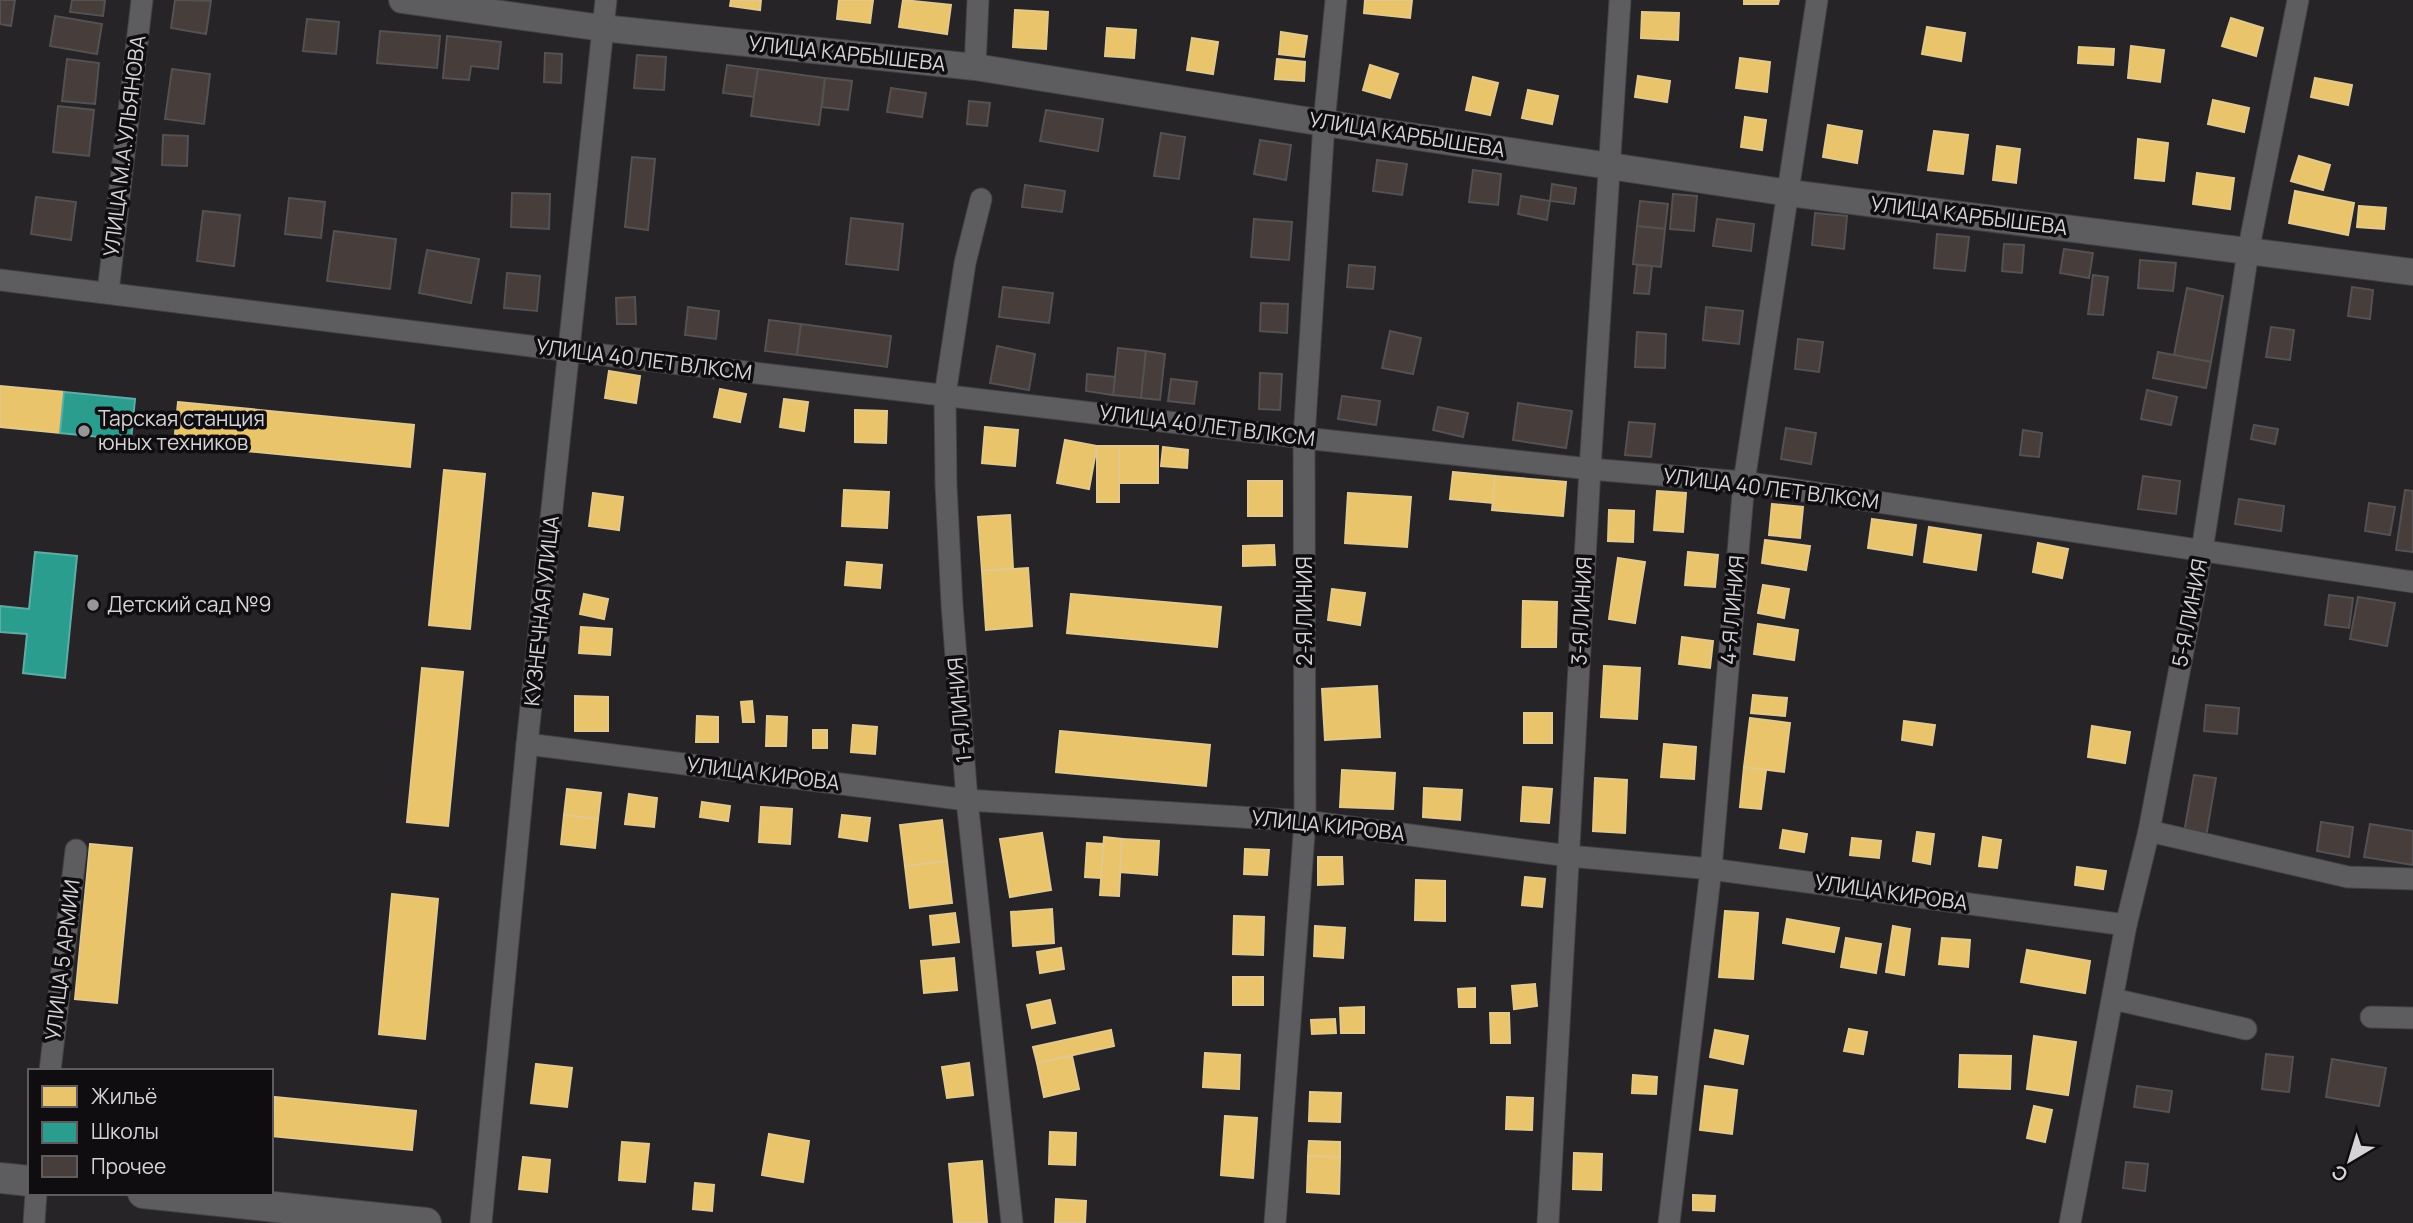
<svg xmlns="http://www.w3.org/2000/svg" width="2413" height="1223" font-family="Manrope,sans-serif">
	<rect width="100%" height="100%" fill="#262427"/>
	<g fill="#e9c46a" stroke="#e3c88b" stroke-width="2">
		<polygon points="731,0 761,0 760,10 730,6"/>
		<polygon points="839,0 873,0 870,23 837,19"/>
		<polygon points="903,0 951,5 947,34 899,27"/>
		<polygon points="1365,0 1412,0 1410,18 1364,13"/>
		<polygon points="1744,0 1779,0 1778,4 1744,4"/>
		<polygon points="1015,10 1048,12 1046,49 1013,47"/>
		<polygon points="1642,12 1679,13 1678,40 1641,38"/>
		<polygon points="2231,18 2263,28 2256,56 2222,46"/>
		<polygon points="1927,27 1965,33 1961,61 1922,54"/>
		<polygon points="1107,28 1136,30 1134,58 1105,56"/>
		<polygon points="1281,32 1307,36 1304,57 1279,54"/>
		<polygon points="1192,38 1218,42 1213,74 1187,70"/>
		<polygon points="2131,46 2164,50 2160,82 2128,78"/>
		<polygon points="2079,47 2114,49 2113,65 2078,63"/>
		<polygon points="1740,58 1770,62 1767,92 1736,88"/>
		<polygon points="1277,59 1305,62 1304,81 1275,79"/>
		<polygon points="1370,65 1398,74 1390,98 1363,90"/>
		<polygon points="1638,76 1670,81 1667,102 1635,97"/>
		<polygon points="1473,77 1498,83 1490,115 1466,110"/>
		<polygon points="2315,78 2352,85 2348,105 2311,97"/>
		<polygon points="1528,90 1558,96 1552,124 1522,118"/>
		<polygon points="2213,100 2249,108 2244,132 2208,124"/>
		<polygon points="1745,117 1766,120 1762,150 1741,147"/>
		<polygon points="1828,125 1862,131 1857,163 1823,157"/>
		<polygon points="1934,131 1968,135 1963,174 1928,170"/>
		<polygon points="2138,139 2168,143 2164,181 2135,178"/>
		<polygon points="1997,146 2020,149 2016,183 1993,180"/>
		<polygon points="2299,156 2330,165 2323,190 2291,181"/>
		<polygon points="2197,173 2234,178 2230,209 2193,204"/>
		<polygon points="2295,191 2354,203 2348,235 2289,223"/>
		<polygon points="2359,206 2386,208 2384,229 2357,227"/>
		<polygon points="609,371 640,376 636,403 605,398"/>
		<polygon points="0,386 64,392 60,433 0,427"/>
		<polygon points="720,389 746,394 740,422 714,417"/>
		<polygon points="784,399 808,402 804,431 780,427"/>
		<polygon points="178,402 414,425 410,467 174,444"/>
		<polygon points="855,410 887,411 886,443 855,442"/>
		<polygon points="985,427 1018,430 1015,466 982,463"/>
		<polygon points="1065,440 1097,446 1089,489 1057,483"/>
		<rect x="1097" y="446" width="22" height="56"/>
		<rect x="1119" y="446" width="39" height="37"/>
		<polygon points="1163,447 1188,450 1187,468 1161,466"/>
		<polygon points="444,470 485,474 470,629 429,625"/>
		<polygon points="1453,472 1495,476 1493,503 1450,499"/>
		<polygon points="1495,476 1566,482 1563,516 1492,510"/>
		<rect x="1248" y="481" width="34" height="35"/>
		<polygon points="844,490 889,492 887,528 842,526"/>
		<polygon points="1657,491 1686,493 1683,532 1654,530"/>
		<polygon points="593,493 623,497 619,530 589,526"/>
		<polygon points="1348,493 1411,497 1407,547 1345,543"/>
		<polygon points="1772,504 1803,507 1800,538 1769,535"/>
		<polygon points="1609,510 1634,511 1633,542 1608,541"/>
		<polygon points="1010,515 1013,568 982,571 978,517"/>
		<polygon points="1872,519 1916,525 1912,555 1868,548"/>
		<polygon points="1929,527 1981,535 1976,570 1924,562"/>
		<polygon points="1765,540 1810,546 1806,570 1762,563"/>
		<polygon points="2038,543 2068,549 2062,578 2033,572"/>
		<polygon points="1274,545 1275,565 1243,566 1243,546"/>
		<polygon points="1688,552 1718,555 1715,587 1685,585"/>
		<polygon points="1618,558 1645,562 1635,623 1609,619"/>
		<polygon points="847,562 882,565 880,588 845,585"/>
		<polygon points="1028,568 1032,626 986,630 982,571"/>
		<polygon points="1763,585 1789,589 1784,618 1758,613"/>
		<polygon points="1332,589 1365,593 1360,625 1328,620"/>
		<polygon points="584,594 608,599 604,619 580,614"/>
		<polygon points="1071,594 1221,607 1217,647 1067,633"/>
		<polygon points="1523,601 1557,602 1556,647 1522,647"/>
		<polygon points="1758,624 1798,630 1794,660 1754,654"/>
		<polygon points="581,627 612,629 610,655 579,653"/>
		<polygon points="1682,637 1713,641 1710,668 1679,664"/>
		<polygon points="1604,666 1640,668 1637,719 1601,717"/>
		<polygon points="422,668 463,672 448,826 407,822"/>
		<polygon points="1377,686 1380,737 1325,740 1322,689"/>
		<polygon points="1753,695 1787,698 1785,716 1751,713"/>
		<polygon points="575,696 608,697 608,731 575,731"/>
		<polygon points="752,701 754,722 743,722 741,702"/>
		<rect x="1524" y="713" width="28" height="30"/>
		<polygon points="697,716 718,717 718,742 696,742"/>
		<polygon points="767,716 787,717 786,746 766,746"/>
		<polygon points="1750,718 1790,723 1784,772 1744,767"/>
		<polygon points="1904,721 1935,725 1932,745 1902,740"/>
		<polygon points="853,725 877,727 875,754 851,752"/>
		<polygon points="2092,726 2130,732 2125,763 2088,757"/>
		<rect x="813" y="730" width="14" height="18"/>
		<polygon points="1060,731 1210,745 1206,786 1056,772"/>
		<polygon points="1664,744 1696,747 1694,779 1661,777"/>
		<polygon points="1744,767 1766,770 1761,809 1740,807"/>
		<polygon points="1342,770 1395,773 1393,809 1340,807"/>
		<polygon points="1595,778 1627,780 1625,833 1593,831"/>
		<polygon points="1523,787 1552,789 1549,823 1521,821"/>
		<polygon points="1424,788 1462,790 1460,820 1423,817"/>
		<polygon points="567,789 601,793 598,819 564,815"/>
		<polygon points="629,794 657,798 654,827 625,824"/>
		<polygon points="702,802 730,806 728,821 700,817"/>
		<polygon points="761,807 792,809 790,844 759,842"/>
		<polygon points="564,815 598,819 595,848 561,844"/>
		<polygon points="842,815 870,818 867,841 839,837"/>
		<polygon points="942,820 947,861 905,866 900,825"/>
		<polygon points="1783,830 1807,834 1804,852 1780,848"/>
		<polygon points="1917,832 1934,834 1930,864 1913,861"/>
		<polygon points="1042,833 1051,890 1010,897 1000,839"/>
		<polygon points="1104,837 1122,839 1119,896 1100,895"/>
		<polygon points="1983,837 2001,840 1997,868 1979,866"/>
		<polygon points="1852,838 1881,841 1879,858 1850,855"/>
		<polygon points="1122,839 1159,841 1157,875 1120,872"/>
		<polygon points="1087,843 1103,844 1101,878 1085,877"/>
		<polygon points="90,844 132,848 117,1003 75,999"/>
		<polygon points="1245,849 1269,850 1267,875 1244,874"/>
		<polygon points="1318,857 1342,857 1343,884 1318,885"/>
		<polygon points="947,861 952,903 910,908 905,866"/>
		<polygon points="2077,867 2106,871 2103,889 2075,885"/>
		<polygon points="1525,877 1545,879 1542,907 1522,905"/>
		<polygon points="1416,880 1445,881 1445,921 1415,920"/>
		<polygon points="392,894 438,899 425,1039 379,1034"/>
		<polygon points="1052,909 1054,943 1013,946 1011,912"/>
		<polygon points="1725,911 1758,913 1753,979 1719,977"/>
		<polygon points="955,913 959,942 933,945 930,916"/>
		<polygon points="1234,916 1264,917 1263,955 1233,954"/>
		<polygon points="1787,919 1839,928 1834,952 1783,943"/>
		<polygon points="1315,926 1345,928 1343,958 1314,956"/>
		<polygon points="1893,926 1910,929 1904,975 1886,972"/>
		<polygon points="1846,938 1881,944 1876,973 1841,967"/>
		<polygon points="1942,938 1970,940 1968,967 1939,964"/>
		<polygon points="1061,948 1064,969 1040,973 1037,952"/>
		<polygon points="2027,950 2090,961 2085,993 2021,982"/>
		<polygon points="954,958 957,990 924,993 921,961"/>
		<rect x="1233" y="977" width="30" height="28"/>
		<polygon points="1535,984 1537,1006 1514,1009 1512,986"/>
		<polygon points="1475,988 1475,1007 1459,1007 1458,989"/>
		<polygon points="1050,1000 1055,1023 1032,1028 1027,1005"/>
		<polygon points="1364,1007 1364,1033 1341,1033 1340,1008"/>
		<polygon points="1490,1013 1509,1013 1510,1043 1491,1043"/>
		<polygon points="1335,1019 1336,1033 1312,1034 1311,1020"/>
		<polygon points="1849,1029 1867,1032 1863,1054 1844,1051"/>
		<polygon points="1111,1030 1114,1046 1037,1063 1033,1047"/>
		<polygon points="1715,1030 1748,1036 1743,1064 1710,1057"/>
		<polygon points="2034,1036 2076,1042 2068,1095 2027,1089"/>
		<polygon points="1205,1053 1240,1055 1239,1089 1203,1087"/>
		<polygon points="1960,1055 2011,1056 2010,1089 1959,1087"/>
		<polygon points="1072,1056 1079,1089 1044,1097 1037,1063"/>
		<polygon points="969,1063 973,1095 947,1098 942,1067"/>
		<polygon points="536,1064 572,1068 567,1107 531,1103"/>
		<polygon points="1633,1075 1657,1077 1656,1094 1632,1093"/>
		<polygon points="1705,1086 1737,1090 1732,1134 1700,1130"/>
		<polygon points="1310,1092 1341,1093 1340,1122 1309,1121"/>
		<polygon points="275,1097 416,1111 412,1150 272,1136"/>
		<polygon points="1507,1097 1533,1098 1532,1130 1506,1129"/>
		<polygon points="2034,1106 2052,1110 2045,1142 2027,1138"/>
		<polygon points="1225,1116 1257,1118 1253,1178 1221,1175"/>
		<polygon points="1050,1132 1076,1133 1075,1165 1049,1164"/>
		<polygon points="769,1134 809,1141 803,1182 762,1175"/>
		<polygon points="1309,1141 1340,1142 1340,1157 1308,1156"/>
		<polygon points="622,1142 649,1144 645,1182 619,1180"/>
		<polygon points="1574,1153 1602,1154 1601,1190 1573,1189"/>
		<polygon points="1308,1156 1340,1157 1339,1194 1307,1192"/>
		<polygon points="523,1157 550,1160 547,1192 519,1189"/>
		<polygon points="982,1161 987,1223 954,1223 949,1164"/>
		<polygon points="695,1183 714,1185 712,1211 693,1209"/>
		<polygon points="1693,1195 1715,1196 1714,1211 1693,1210"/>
		<polygon points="1056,1199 1086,1201 1085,1223 1055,1223"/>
	</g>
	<g fill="#2a9d8f" stroke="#5eada5" stroke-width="2">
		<polygon points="64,392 135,399 131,440 60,433"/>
		<polygon points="35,552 77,556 65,678 23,673 27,634 0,632 0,606 29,609"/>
	</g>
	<g fill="#473d3a" stroke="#535152" stroke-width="2">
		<polygon points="0,0 15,0 11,26 0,24"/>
		<polygon points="72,0 105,0 103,16 70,12"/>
		<polygon points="175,0 211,1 206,34 171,28"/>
		<polygon points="55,16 102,24 97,54 50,46"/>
		<polygon points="307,19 339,22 336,54 303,51"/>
		<polygon points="380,31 440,36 437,68 377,63"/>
		<polygon points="447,36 501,42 498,69 471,66 469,80 443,78"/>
		<polygon points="545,53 562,54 561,83 544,82"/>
		<polygon points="637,55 666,57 664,90 634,88"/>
		<polygon points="67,59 99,63 95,104 62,101"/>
		<polygon points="727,65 758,69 754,97 723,93"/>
		<polygon points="172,69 210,74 204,124 165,119"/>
		<polygon points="758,69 825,78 819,125 751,116"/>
		<polygon points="825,78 852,81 848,110 822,107"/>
		<polygon points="891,88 926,93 922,117 887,112"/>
		<polygon points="969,101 990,103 987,126 967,124"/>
		<polygon points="58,106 94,110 89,156 53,152"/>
		<polygon points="1046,110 1103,119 1098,151 1040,141"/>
		<polygon points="1161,133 1185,137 1179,179 1154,176"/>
		<polygon points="163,135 188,136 187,166 162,165"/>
		<polygon points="1260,140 1291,145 1286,180 1254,174"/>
		<polygon points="632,157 655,159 648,230 625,227"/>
		<polygon points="1377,160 1407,164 1402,195 1373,191"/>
		<polygon points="1473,170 1501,174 1498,205 1469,202"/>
		<polygon points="1552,184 1576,188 1574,204 1550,201"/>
		<polygon points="1025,185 1065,191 1062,212 1022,207"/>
		<polygon points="512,193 550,194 549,229 511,227"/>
		<polygon points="1673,194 1697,196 1694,231 1670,229"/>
		<polygon points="1521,196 1550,201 1547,220 1518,214"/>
		<polygon points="36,197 76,202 71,240 31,234"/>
		<polygon points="289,198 325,202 321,238 285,234"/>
		<polygon points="1640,201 1668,204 1665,229 1637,226"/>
		<polygon points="203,211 240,215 234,266 197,261"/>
		<polygon points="1815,213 1847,216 1844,249 1812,245"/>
		<polygon points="851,218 903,224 898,270 846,264"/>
		<polygon points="1254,219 1292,222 1289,260 1251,257"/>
		<polygon points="1717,219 1754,224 1751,251 1713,246"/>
		<polygon points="1637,226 1665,229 1661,267 1633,264"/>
		<polygon points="334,231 396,239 390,289 327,281"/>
		<polygon points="1937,234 1969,237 1965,271 1934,268"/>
		<polygon points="2004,244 2024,245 2022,273 2002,271"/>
		<polygon points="2064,249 2093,253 2089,278 2060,273"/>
		<polygon points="427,250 479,259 471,303 419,293"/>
		<polygon points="2140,260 2176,263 2173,291 2138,288"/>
		<polygon points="1349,265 1375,267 1373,289 1347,287"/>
		<polygon points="1637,265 1652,266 1649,294 1634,293"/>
		<polygon points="507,273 540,276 537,311 504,308"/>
		<polygon points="2093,275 2108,277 2103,315 2088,314"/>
		<polygon points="1003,287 1053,293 1049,323 999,317"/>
		<polygon points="2352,287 2373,290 2370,319 2348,316"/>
		<polygon points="2187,288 2223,296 2211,362 2174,355"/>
		<polygon points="635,297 636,324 617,324 616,298"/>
		<polygon points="1261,303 1288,304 1287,333 1260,331"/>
		<polygon points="688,307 719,311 716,339 685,335"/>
		<polygon points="1706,307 1743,311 1739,344 1703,340"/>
		<polygon points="769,320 801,324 797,355 765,351"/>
		<polygon points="801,324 891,336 887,367 797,355"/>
		<polygon points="2271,327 2294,330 2290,360 2266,357"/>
		<polygon points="1390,331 1421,338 1413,374 1382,368"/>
		<polygon points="1637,332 1666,334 1665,368 1635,367"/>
		<polygon points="1798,339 1823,342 1819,372 1795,369"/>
		<polygon points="997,346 1035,354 1029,390 990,383"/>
		<polygon points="1118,348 1146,351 1141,398 1113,395"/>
		<polygon points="1146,351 1165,354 1160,400 1141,398"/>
		<polygon points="2158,352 2211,362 2206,388 2153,378"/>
		<polygon points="1260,373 1282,374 1280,410 1259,409"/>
		<polygon points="1087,374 1115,377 1113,395 1086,391"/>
		<polygon points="1171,379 1197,382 1194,404 1168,401"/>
		<polygon points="2147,390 2177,397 2171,425 2141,419"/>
		<polygon points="1342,396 1380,401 1376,425 1338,419"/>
		<polygon points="1518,403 1572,411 1566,448 1513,440"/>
		<polygon points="1438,407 1468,413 1463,437 1433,430"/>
		<polygon points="1629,422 1655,424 1651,457 1625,455"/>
		<polygon points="2254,425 2278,429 2275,444 2251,439"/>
		<polygon points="1786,428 1816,433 1811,464 1781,459"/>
		<polygon points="2023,430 2042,433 2039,457 2020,455"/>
		<polygon points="2143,476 2180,481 2176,514 2138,509"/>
		<polygon points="2405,490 2413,491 2413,552 2396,550"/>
		<polygon points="2239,499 2284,506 2281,531 2235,524"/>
		<polygon points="2369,503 2395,507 2390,535 2365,531"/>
		<polygon points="2329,595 2353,598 2349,628 2325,625"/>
		<polygon points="2358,597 2395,603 2387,646 2350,639"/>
		<polygon points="2206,705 2239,708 2237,734 2204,731"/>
		<polygon points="2194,775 2216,778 2206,837 2184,833"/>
		<polygon points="2321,822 2353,827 2349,857 2317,851"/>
		<polygon points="2370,824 2413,831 2413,865 2364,857"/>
		<polygon points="2266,1054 2293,1057 2289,1092 2262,1089"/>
		<polygon points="2332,1059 2386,1068 2379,1106 2326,1097"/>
		<polygon points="2137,1086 2172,1091 2169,1112 2134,1107"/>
		<polygon points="2126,1162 2148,1164 2145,1191 2123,1188"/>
	</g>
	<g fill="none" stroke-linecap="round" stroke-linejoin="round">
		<g stroke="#434144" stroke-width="23">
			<g id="minor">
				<polyline points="975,67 978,0"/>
				<polyline points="981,199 965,263 945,395 946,485 952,605 967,800 1012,1223"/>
				<polyline points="0,280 570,351 1304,438 1590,469 1744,482 2413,582"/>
				<polyline points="108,292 142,0"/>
				<polyline points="527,744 967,800 1305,821 1569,856 1711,869 2126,925"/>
				<polyline points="2149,831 2348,877 2413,879"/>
				<polyline points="2113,999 2246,1029"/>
				<polyline points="2371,1017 2413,1018"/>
				<polyline points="50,1071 76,850"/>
				<polyline points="34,1223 36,1193"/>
				<polyline points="481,1223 527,744 606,0"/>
				<polyline points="1275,1223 1305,821 1304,438 1324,123 1336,0"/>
				<polyline points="1548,1223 1590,469 1620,0"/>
				<polyline points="1669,1223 1711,869 1744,482 1817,0"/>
				<polyline points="2070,1223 2126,925 2149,831 2202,551 2248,252 2298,0"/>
			</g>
		</g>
		<g stroke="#434144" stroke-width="28">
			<polyline id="tertiary" points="402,0 602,28 975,67 1324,123 1789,193 2413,272"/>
		</g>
		<g stroke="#434144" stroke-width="32">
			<g id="secondary">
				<polyline points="0,1178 30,1181"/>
				<polyline points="143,1193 426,1223"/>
			</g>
		</g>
		<use href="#minor" stroke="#5d5c5e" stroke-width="21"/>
		<use href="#tertiary" stroke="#5d5c5e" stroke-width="26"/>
		<use href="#secondary" stroke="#5d5c5e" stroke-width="30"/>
	</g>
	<g fill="#989699" stroke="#0f0d0f" stroke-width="2.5">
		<circle cx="84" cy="431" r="7"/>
		<circle cx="93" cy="605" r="7"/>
	</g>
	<g text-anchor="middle" stroke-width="7" stroke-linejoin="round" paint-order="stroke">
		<g font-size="21" fill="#d6d3d7" stroke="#0f0d0f">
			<text transform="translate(847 54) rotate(6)" y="7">УЛИЦА КАРБЫШЕВА</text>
			<text transform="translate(1407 135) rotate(9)" y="7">УЛИЦА КАРБЫШЕВА</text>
			<text transform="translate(125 146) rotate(-83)" y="7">УЛИЦА М.А.УЛЬЯНОВА</text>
			<text transform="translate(1969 216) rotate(7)" y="7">УЛИЦА КАРБЫШЕВА</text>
			<text transform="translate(644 360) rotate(7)" y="7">УЛИЦА 40 ЛЕТ ВЛКСМ</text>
			<text transform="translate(1207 426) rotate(7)" y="7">УЛИЦА 40 ЛЕТ ВЛКСМ</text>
			<text transform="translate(1771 489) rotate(7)" y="7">УЛИЦА 40 ЛЕТ ВЛКСМ</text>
			<text transform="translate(1733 610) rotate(-85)" y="7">4-Я ЛИНИЯ</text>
			<text transform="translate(542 611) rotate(-84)" y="7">КУЗНЕЧНАЯ УЛИЦА</text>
			<text transform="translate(1305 611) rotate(-90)" y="7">2-Я ЛИНИЯ</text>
			<text transform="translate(1582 611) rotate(-87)" y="7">3-Я ЛИНИЯ</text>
			<text transform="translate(2190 613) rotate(-79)" y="7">5-Я ЛИНИЯ</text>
			<text transform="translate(960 710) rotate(-95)" y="7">1-Я ЛИНИЯ</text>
			<text transform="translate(763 774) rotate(7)" y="7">УЛИЦА КИРОВА</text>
			<text transform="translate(1328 826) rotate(6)" y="7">УЛИЦА КИРОВА</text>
			<text transform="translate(1891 893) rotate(8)" y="7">УЛИЦА КИРОВА</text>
			<text transform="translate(63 960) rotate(-83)" y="7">УЛИЦА 5 АРМИИ</text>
		</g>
		<g font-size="21" fill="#d6d3d7" stroke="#0f0d0f" text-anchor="start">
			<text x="98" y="426">Тарская станция<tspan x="98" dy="24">юных техников</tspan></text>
			<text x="107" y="612">Детский сад №9</text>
		</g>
	</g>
	<rect x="28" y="1069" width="245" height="126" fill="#0f0d0f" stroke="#5f5c5f" stroke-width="2"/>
	<rect x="42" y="1086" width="35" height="21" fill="#e9c46a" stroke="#5f5c5f" stroke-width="2"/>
	<text x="91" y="1104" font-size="21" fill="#d6d3d7">Жильё</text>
	<rect x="42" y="1122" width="35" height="21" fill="#2a9d8f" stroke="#5f5c5f" stroke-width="2"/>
	<text x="91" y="1139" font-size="21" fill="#d6d3d7">Школы</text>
	<rect x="42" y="1156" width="35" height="21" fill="#473d3a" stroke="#5f5c5f" stroke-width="2"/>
	<text x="91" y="1174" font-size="21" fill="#d6d3d7">Прочее</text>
	<g transform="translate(2350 1160) rotate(218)" stroke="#0f0d0f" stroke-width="5" paint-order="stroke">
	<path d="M0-5L12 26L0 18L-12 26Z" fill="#d6d3d7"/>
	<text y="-10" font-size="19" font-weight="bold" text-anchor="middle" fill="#d6d3d7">С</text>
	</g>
</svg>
